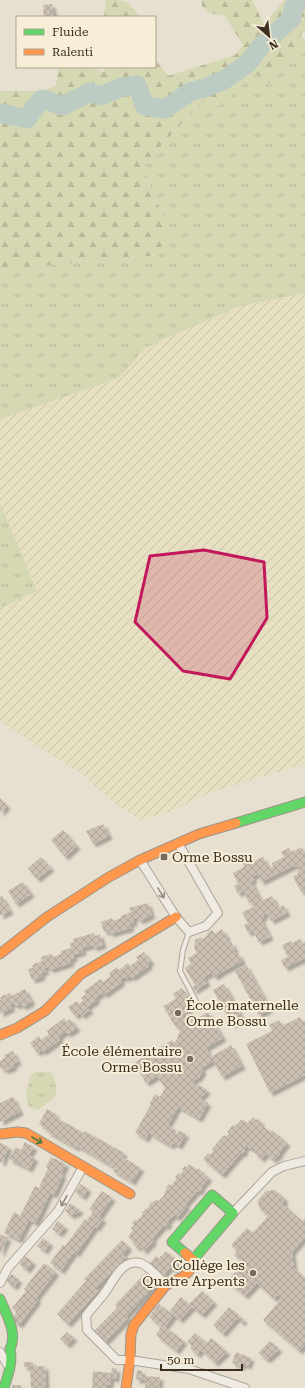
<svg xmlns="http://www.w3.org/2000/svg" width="305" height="1388" font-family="'Roboto Serif',serif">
	<defs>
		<pattern id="farmland-furrows" width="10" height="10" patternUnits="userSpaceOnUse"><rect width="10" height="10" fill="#e6dfc2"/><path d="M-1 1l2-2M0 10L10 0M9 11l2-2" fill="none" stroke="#c6c0a6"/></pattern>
		<pattern id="grass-tufts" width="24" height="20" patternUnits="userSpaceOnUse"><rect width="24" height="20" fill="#d6d7b3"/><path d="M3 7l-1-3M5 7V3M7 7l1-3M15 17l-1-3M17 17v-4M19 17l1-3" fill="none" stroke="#b9b99a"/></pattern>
		<pattern id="forest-firs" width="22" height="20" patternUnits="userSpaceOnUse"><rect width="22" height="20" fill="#d6d7b3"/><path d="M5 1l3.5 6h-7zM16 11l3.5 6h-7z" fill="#b9b99a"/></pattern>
		<pattern id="building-cross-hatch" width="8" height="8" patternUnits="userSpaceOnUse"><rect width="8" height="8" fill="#cbbfb2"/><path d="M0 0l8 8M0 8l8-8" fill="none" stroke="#afa499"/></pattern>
		<filter id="shadow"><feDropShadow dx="3.5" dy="3.5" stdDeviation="1" flood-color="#0004"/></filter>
	</defs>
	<rect width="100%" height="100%" fill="#e7e0d1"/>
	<polygon fill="url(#farmland-furrows)" points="305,293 305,764 212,792 169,812 141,820 118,806 78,771 51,755 4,724 0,719 0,608 37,591 0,503 0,419 119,378 145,348 157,342 240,306"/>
	<g fill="url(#grass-tufts)">
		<polygon points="301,34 305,42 305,293 240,306 157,342 145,348 119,378 0,419 0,270 158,255 164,218 142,166 202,102 240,88 247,77 256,73 269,84 290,61"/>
		<polygon points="0,503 37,591 0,608"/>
		<polygon points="38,1071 52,1073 57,1089 54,1098 38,1110 28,1106 26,1093 31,1074"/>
	</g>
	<g fill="url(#forest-firs)">
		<path d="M106,0C128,0 126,0 140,17H104Z"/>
		<polygon points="202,0 252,0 264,24 284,0 305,0 305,30 301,34 290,61 269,84 256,73 247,77 240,88 217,107 202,102 142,166 164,218 168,239 158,255 0,270 0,91 44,91 56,85 59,67 94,67 103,72 107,67 155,67 155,59 168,76 235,55 243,45 225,16 209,13 202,6"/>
	</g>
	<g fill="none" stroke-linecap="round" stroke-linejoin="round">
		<polyline stroke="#bcccc2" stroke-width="19" points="0,113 1,113 27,119 33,110 42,99 63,106 90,92 101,96 122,87 137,85 145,106 165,109 190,92 205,88 224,80 248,63 261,46 292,18 293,8 302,0"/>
	</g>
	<g fill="url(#building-cross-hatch)" filter="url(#shadow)">
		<polygon points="52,4 54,17 44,17 43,5"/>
		<polygon points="0,798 7,806 0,813"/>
		<polygon points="103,824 109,836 93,844 86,831"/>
		<polygon points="63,830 77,846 65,857 51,840"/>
		<polygon points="302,847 305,853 305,890 301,892 293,876 298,874 297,871 300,870 298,866 296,867 295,865 261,882 258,874 252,877 254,880 251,881 261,901 272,896 278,908 283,905 287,913 271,921 267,913 263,915 264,917 261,919 270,937 259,942 253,931 248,933 244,925 248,923 242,912 254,907 251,902 249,903 243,891 238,894 234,886 238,884 233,873 244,867 242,862 250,858 252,862 263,857 268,868 273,866 272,863 284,857 281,852 289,848 291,852"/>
		<polygon points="41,857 51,868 37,879 28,868"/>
		<polygon points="23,882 31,894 16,904 8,891"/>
		<polygon points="2,896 10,911 0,916 0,897"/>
		<polygon points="148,903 152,915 149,916 149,917 139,921 138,917 133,919 134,923 129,924 131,928 110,934 109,931 104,932 101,922 112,918 113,921 121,918 121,916 131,912 129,908"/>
		<polygon points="222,929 227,937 226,938 228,943 231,942 235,949 234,951 235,954 238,953 242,960 241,962 222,972 215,977 211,973 204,977 207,983 194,991 192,987 195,985 185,968 191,964 188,958 197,953 194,948 195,940 201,937 202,939 208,935 207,933 212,930 215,934"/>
		<polygon points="94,933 95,936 100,934 103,945 94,948 93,945 82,948 83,952 73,955 74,958 70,960 71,963 50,970 49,967 44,968 46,972 41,973 42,977 32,980 28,969 33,968 32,965 42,961 41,957 51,954 53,957 61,954 61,951 71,948 70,944 74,942 73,939"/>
		<polygon points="300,939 303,944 305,943 305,958 285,968 281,960 288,957 282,945 291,941 292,943"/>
		<polygon points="144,952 151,961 148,964 149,966 132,978 130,976 126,979 124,977 120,980 122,982 104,995 103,992 95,998 97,1000 87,1007 90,1010 82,1016 80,1013 75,1016 68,1007 77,1001 79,1004 83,1001 81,998 86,994 84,991 101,979 103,982 111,976 109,973 117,967 119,970 128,963 130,966 138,960 136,957"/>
		<polygon points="246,965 270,1009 259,1015 235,971"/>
		<polygon points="224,984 243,1019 232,1025 213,990"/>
		<polygon points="182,988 190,1001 187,1002 190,1006 188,1010 194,1020 208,1012 223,1038 206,1048 211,1057 231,1045 242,1066 222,1077 213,1061 201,1068 203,1071 198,1079 196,1078 193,1083 198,1087 199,1085 207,1090 203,1096 202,1096 200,1099 208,1103 199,1119 178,1107 168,1125 173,1128 171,1131 177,1134 179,1131 186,1134 179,1146 173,1143 171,1146 151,1135 152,1134 149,1133 146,1139 135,1133 151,1104 150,1103 155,1094 160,1097 165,1088 157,1076 146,1083 134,1063 172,1040 173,1043 177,1040 180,1029 178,1024 175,1026 163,1006 176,999 173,994"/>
		<polygon points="25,989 32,1002 23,1007 21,1004 16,1006 14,1003 10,1005 12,1008 0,1014 0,1000 1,1000 0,997 10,993 11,996"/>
		<polygon points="300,1017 303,1022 305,1021 305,1075 270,1093 246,1044 272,1031 269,1025 279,1020 282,1026"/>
		<polygon points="64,1018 66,1022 70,1019 77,1028 68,1034 66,1032 62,1034 59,1037 60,1040 43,1052 41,1050 37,1053 30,1043 39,1036 41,1040 49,1034 47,1031"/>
		<polygon points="13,1051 18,1062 13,1064 14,1067 5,1071 4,1068 0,1069 0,1061 5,1058 4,1055"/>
		<polygon points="13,1097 20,1112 0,1122 0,1103"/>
		<polygon points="47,1109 57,1115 55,1117 75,1128 84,1133 85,1131 124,1153 122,1157 141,1168 132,1182 113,1171 115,1168 77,1146 76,1148 47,1132 48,1130 39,1124"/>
		<polygon points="253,1117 256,1120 258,1119 261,1122 260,1124 270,1132 272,1130 287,1143 279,1153 280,1154 273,1160 266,1154 261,1159 254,1152 256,1150 252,1147 250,1149 247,1146 244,1149 245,1151 242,1154 241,1153 222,1175 203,1159 208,1153 210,1155 214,1150 212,1149 224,1135 226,1137 229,1133 227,1132 233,1125 235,1126 242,1119 247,1123"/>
		<polygon points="25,1142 34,1147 29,1155 35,1158 29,1169 9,1159 16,1147 21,1150"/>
		<polygon points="0,1143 9,1147 2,1163 0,1162"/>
		<polygon points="51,1157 66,1164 61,1174 63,1175 54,1195 50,1193 36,1223 29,1220 19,1240 4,1233 14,1212 20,1216 35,1186 39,1188 48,1168 46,1167"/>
		<polygon points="189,1164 197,1170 198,1168 209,1178 201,1187 202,1188 199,1192 197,1191 185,1205 187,1206 177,1218 174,1215 167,1222 169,1223 166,1227 164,1225 152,1239 154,1241 144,1251 139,1246 137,1248 133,1244 134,1242 128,1237 133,1230 131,1228 134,1225 132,1223 136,1219 137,1221 143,1214 142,1212 150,1206 149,1205 152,1201 154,1202 156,1199 159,1201 165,1194 164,1193 167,1189 166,1188 169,1184 171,1186 177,1178 175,1177 179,1173 180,1175 183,1171 182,1170 185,1166 187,1167"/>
		<polygon points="81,1184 88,1189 83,1197 75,1192"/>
		<polygon points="275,1190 284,1198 284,1205 302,1221 305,1218 305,1237 292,1252 294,1268 305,1278 305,1344 299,1351 263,1320 282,1298 278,1294 274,1299 257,1283 245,1296 227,1281 243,1263 234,1255 237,1251 231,1245 247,1228 253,1233 268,1216 259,1208 258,1200 266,1191"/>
		<polygon points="102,1191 112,1198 99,1217 103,1219 97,1228 95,1227 76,1254 74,1252 61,1271 50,1263 63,1245 65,1246 85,1219 86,1221 93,1212 89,1209"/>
		<polygon points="70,1203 80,1210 77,1214 75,1213 72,1216 65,1211"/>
		<polygon points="58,1221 65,1227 59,1234 52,1229"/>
		<polygon points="0,1234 8,1238 0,1255"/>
		<polygon points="43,1238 50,1243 45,1251 37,1246"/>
		<polygon points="122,1240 129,1247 123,1254 126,1257 95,1289 98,1291 68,1324 57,1314 86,1281 84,1279"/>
		<polygon points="166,1251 180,1263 174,1270 170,1267 164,1275 150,1263 156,1256 159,1258"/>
		<polygon points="25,1256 33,1262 27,1270 19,1264"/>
		<polygon points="44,1263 56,1272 36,1298 38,1300 19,1325 11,1319 17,1312 12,1308 26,1291 24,1289"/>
		<polygon points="145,1273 156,1284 126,1316 128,1318 105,1342 94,1331 117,1308 115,1305"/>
		<polygon points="12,1274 19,1280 14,1287 6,1281"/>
		<polygon points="202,1291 214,1302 202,1315 192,1307 180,1320 174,1315 165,1327 184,1341 176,1351 156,1335 161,1327 149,1317 159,1304 169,1312 181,1297 189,1304"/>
		<polygon points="229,1307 244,1320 242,1323 237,1318 223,1334 213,1325"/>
		<polygon points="67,1332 74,1338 67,1345 60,1339"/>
		<polygon points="195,1333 207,1343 211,1338 227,1352 215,1363 201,1350 197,1355 190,1348 192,1346 187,1342"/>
		<polygon points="270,1341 279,1349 267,1360 258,1353"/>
		<polygon points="236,1352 251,1358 248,1366 243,1364 242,1367 232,1363"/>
		<polygon points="24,1362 33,1362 33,1367 45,1366 46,1388 31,1388 30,1367 24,1367"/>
		<polygon points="112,1368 117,1369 116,1379 111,1378 110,1385 107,1385 107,1388 92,1388 93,1371 111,1373"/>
		<polygon points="137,1370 142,1371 142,1376 160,1377 159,1388 145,1388 145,1380 136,1380"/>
		<rect x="12" y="1385" width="9" height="3"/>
	</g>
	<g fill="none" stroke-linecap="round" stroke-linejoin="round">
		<g stroke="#ada599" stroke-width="6">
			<polyline id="lane" points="189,932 183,950 180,971 200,1009"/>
		</g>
		<g stroke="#ada599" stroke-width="10">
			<g id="street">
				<polyline points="140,860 176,917 189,932 206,926 218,913 178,843"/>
				<polyline points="233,1213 272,1172 284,1166 305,1161"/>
				<polyline points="0,1283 8,1268 58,1211 83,1167"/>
				<path d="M166,1285C160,1279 148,1265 140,1263C122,1259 114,1280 106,1291C100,1300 92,1307 86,1316L87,1330L117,1360H130L189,1369L245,1388"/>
				<polyline points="0,1352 10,1369"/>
			</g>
		</g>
		<g stroke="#9c958a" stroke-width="11">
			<g id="fast">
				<polyline points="236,823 305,802"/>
				<polyline points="185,1253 172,1242 212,1195 233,1213 193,1260"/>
				<path d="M0,1299C6,1314 18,1333 10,1349C13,1363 8,1375 4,1388"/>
			</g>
		</g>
		<g stroke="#9c958a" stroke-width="11">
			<g id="slow">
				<polyline points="0,954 47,917 109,877 140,860 199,834 236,823"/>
				<polyline points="0,1035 17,1028 45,1011 81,974 176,917"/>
				<polyline points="0,1134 18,1132 26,1133 130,1194"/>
				<polyline points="126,1388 130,1360 131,1334 134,1325 166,1285 183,1277 189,1271 193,1260 185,1253"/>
			</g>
		</g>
		<use href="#lane" stroke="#efebe3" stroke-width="4"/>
		<use href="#street" stroke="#efebe3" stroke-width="8"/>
		<use href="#fast" stroke="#63d668" stroke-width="9"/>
		<use href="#slow" stroke="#ff974d" stroke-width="9"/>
	</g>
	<defs><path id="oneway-shaft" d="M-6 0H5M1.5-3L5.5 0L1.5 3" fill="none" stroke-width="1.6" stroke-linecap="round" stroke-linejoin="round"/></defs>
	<g stroke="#968c82">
		<use href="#oneway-shaft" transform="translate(161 893) rotate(58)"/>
		<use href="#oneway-shaft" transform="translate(64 1201) rotate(119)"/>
	</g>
	<use stroke="#4e7a40" href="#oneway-shaft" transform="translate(37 1140) rotate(30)"/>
	<path fill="#c2185b" fill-opacity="0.2" stroke="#c2185b" stroke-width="3" stroke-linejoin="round" d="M204,550L264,562L267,618L230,679L183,671L135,622L150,556Z"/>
	<g fill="#786c5e" stroke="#f7eed8" stroke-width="1.5">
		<rect x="160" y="853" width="8" height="8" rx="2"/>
		<circle cx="178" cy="1013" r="4"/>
		<circle cx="190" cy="1059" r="4"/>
		<circle cx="253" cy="1273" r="4"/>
	</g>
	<g text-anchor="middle" stroke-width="4" stroke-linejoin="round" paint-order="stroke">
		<g font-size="14" fill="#3d2e20" stroke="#f7eed8" text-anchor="start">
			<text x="172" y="862">Orme Bossu</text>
			<text x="186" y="1010">École maternelle<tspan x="186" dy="16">Orme Bossu</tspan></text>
			<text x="182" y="1056" text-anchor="end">École élémentaire<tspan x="182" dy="16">Orme Bossu</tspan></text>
			<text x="245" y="1270" text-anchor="end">Collège les<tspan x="245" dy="16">Quatre Arpents</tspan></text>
		</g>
	</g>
	<rect x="16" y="16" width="140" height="52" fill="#f7eed8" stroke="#ada18e"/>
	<rect x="24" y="29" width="20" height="6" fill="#63d668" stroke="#ada18e"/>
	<text x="52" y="36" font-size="12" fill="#3d2e20">Fluide</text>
	<rect x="24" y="49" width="20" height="6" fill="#ff974d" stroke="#ada18e"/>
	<text x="52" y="56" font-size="12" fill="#3d2e20">Ralenti</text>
	<g transform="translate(269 36) rotate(152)" stroke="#f7eed8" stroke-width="3" paint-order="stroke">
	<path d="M0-3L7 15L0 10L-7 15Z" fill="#3d2e20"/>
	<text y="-6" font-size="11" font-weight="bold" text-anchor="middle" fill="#3d2e20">N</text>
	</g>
	<path d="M161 1364v6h81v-6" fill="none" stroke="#3d2e20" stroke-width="2"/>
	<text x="167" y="1364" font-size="12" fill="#3d2e20" stroke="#f7eed8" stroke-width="3" paint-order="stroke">50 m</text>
</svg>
